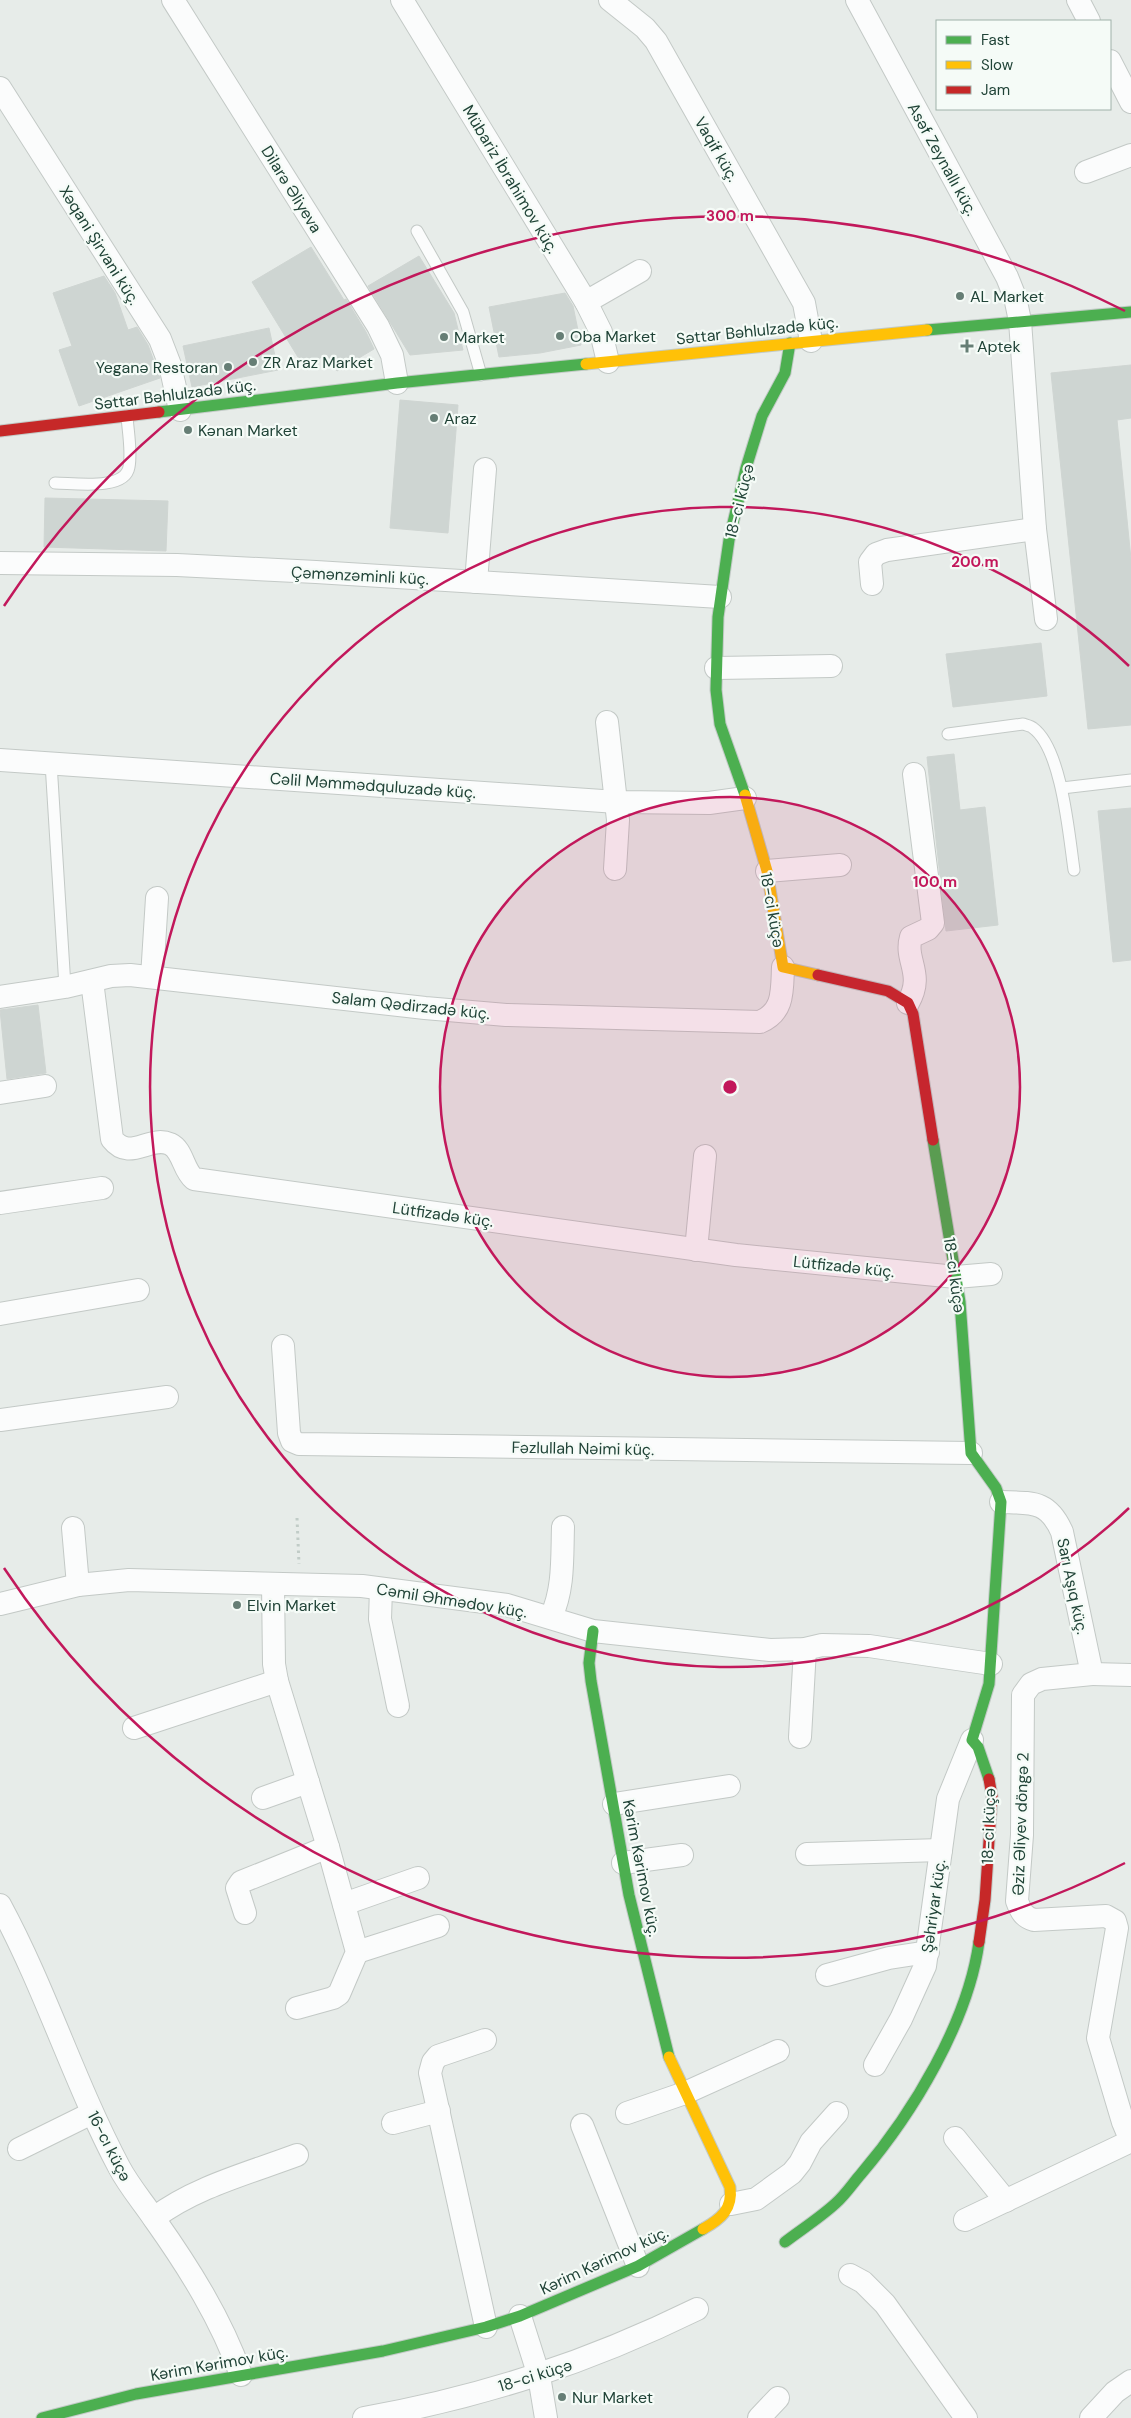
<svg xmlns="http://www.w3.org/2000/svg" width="1131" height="2418" font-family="'DM Sans',sans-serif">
	<rect width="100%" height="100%" fill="#e7ece9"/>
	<g fill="#ced5d2" stroke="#cfd5d2">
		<polygon points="311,247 344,300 346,299 366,332 374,349 337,371 327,354 304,367 252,282"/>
		<polygon points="419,256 454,313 463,350 410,355 368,286"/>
		<polygon points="104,276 115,293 128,330 137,327 148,345 160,378 79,406 59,350 72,346 53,293"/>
		<polygon points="565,293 573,306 581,345 540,353 499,357 489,307"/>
		<polygon points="269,328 278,370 192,387 183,346"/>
		<polygon points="1131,365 1131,418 1117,420 1131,559 1131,725 1088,729 1051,373"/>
		<polygon points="400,400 458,405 448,533 390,528"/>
		<polygon points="45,498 168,501 166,551 44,547"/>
		<polygon points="1041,643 1047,696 953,707 946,654"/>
		<polygon points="954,754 960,810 985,807 998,925 946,931 927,757"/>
		<polygon points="1131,808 1131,960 1113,962 1098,811"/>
		<polygon points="38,1005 46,1073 7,1079 0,1010"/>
	</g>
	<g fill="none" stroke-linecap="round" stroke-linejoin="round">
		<g stroke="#c3c9c6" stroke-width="13">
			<g id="lane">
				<polyline points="417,231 463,312 481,375"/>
				<path d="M55,483C74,483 125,491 129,467C132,452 128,432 127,416"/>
				<path d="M948,734L1023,724C1026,725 1031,726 1033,728C1062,749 1069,836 1074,870"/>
				<polyline points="51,763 65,987"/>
				<polyline points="1062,788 1131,780"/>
			</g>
		</g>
		<g stroke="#c3c9c6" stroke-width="24">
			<g id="street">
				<polyline points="173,0 378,326 392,355 397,383"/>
				<polyline points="402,0 586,302 601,332 608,362"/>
				<polyline points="610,0 645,28 656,41 804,303 811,341"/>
				<polyline points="857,0 1007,277 1015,297 1020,321 1035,529 1046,619"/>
				<polyline points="1078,0 1089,21"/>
				<polyline points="1110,61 1131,102"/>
				<polyline points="0,88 160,339 170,365 180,410"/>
				<polyline points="1086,172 1131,155"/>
				<polyline points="586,302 640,271"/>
				<polyline points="0,563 177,565 316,572 720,597"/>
				<polyline points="476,582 485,469"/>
				<polyline points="872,584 870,562 876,554 887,550 1035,529"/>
				<polyline points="716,668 831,666"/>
				<polyline points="607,722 618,820 615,869"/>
				<polyline points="0,760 617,802 709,803 745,798"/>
				<polyline points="767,871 840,865"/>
				<polyline points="152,977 157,898"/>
				<path d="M92,981L112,1139C130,1162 149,1135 170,1144C183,1150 183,1170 194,1179L736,1255L956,1277L991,1274"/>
				<path d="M0,997L65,987L111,976L130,975L425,1008L506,1015L760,1022C784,1012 782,991 783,967"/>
				<path d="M908,1003C925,973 904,961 911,937L928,929L933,923L914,774"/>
				<polyline points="0,1093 45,1086"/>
				<polyline points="0,1203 102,1188"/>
				<polyline points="696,1250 705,1156"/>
				<polyline points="0,1314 138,1290"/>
				<polyline points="283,1346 289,1433 292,1441 299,1444 971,1453"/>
				<polyline points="0,1420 167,1397"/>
				<path d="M1001,1502C1032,1503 1048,1500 1062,1532L1092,1674L1131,1675"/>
				<polyline points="73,1528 78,1585"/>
				<polyline points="273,1584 274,1664 277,1681 328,1847 357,1952 339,1994 333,1998 297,2008"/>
				<polyline points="381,1589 380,1619 398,1706"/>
				<polyline points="0,1604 78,1585 129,1580 362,1586 507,1605 593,1631 770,1650 805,1649 822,1645 869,1646 991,1664"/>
				<path d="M551,1617C564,1589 562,1558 563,1527"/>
				<polyline points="134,1728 277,1681"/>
				<polyline points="800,1737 805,1649"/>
				<polyline points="263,1798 308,1782"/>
				<polyline points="614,1804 729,1786"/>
				<polyline points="807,1854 941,1850"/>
				<polyline points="623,1863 682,1855"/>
				<polyline points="344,1904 418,1878"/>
				<path d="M0,1905C46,1990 74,2082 119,2167C129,2186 143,2202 155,2220C189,2268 221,2319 241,2375"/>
				<polyline points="245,1913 237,1888 241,1882 328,1847"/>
				<polyline points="357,1952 438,1926"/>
				<polyline points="827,1975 889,1958 928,1952"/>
				<polyline points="485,2040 438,2056 433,2062 430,2073 486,2327"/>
				<polyline points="875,2065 901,2019 925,1966 948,1799 972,1740"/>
				<polyline points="627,2113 685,2093 778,2051"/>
				<polyline points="393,2123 439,2111"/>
				<polyline points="582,2125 638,2266"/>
				<polyline points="955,2138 1006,2201"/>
				<polyline points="19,2149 92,2113"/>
				<polyline points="731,2204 756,2199 792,2173 800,2163 811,2142 837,2113"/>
				<path d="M154,2218C195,2187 249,2173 297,2155"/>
				<path d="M965,2220L1131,2141L1123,2122L1098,2038L1117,1928L1115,1921L1106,1916L1034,1920C1024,1917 1021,1912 1017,1901L1022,1835L1023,1695L1031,1684L1042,1679L1092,1674"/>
				<polyline points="850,2275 863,2282 885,2304 966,2418"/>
				<polyline points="520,2316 539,2376 546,2418"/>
				<path d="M364,2418C483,2397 589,2362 697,2309"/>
				<polyline points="759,2418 778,2398"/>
				<polyline points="1091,2418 1115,2392 1131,2381"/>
			</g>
		</g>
		<g stroke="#c2cac6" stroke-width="13">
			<g id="fast">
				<polyline points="927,330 1131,312"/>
				<polyline points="159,412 397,383 586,364"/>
				<polyline points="745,795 720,724 716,690 718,617 729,540 746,468 762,416 785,373 790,343"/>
				<polyline points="933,1140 960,1302 971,1453 996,1488 1001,1502 989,1684 972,1740 978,1747 989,1779"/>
				<polyline points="593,1631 589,1663 591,1681 629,1895 669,2057"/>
				<path d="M785,2242C802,2229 821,2217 836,2203C846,2194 853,2183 861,2174C913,2113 968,2022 979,1942"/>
				<polyline points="42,2418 136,2394 383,2351 486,2327 520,2316 638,2266 703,2229"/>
			</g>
		</g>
		<g stroke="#c2cac6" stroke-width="13">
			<g id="slow">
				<polyline points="586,364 927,330"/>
				<polyline points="745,795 767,871 783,967 818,975"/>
				<path d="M669,2057L730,2187C733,2209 721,2219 703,2229"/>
			</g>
		</g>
		<g stroke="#c2cac6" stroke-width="13">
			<g id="jam">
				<polyline points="0,431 159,412"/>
				<polyline points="818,975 888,991 908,1003 913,1014 933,1140"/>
				<polyline points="979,1942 985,1900 992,1796 989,1779"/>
			</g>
		</g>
		<polyline stroke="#c1ccc7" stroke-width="3" stroke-dasharray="2.5 4" stroke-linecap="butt" points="297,1518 299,1564"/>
		<use href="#lane" stroke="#fbfcfc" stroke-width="11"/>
		<use href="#street" stroke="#fbfcfc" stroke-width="22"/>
		<use href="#fast" stroke="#4caf50" stroke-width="11"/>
		<use href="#slow" stroke="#ffc107" stroke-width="11"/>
		<use href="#jam" stroke="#c62828" stroke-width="11"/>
	</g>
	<circle cx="730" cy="1087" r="290" fill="#c2185b" fill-opacity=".12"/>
	<g fill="none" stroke="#c2185b" stroke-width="2.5">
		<circle cx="730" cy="1087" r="290"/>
		<path d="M1129 1508A580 580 0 1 1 1129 666"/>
		<path d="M1125 1863A871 871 0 0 1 4 1568M4 606A871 871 0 0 1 1125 311"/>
	</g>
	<g fill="#667e75" stroke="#f5fbf7" stroke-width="2">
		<circle cx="960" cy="296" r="5"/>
		<circle cx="560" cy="336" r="5"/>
		<circle cx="444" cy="337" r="5"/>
		<path d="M964.5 338.5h5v5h5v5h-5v5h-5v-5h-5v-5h5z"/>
		<circle cx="253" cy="362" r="5"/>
		<circle cx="228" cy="367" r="5"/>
		<circle cx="434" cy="418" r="5"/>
		<circle cx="188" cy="430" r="5"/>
		<circle cx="237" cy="1605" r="5"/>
		<circle cx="562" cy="2397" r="5"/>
	</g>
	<g text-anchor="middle" stroke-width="4.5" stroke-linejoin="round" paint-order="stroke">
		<g font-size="16" fill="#204337" stroke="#f5fbf7">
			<text transform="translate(717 149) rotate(60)" y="6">Vaqif küç.</text>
			<text transform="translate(943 159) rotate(61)" y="6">Asəf Zeynallı küç.</text>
			<text transform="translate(511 179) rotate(59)" y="6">Mübariz İbrahimov küç.</text>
			<text transform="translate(292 189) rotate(58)" y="6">Dilarə Əliyeva</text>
			<text transform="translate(100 245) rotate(58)" y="6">Xəqani Şirvani küç.</text>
			<text transform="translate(757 330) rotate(-6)" y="6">Səttar Bəhlulzadə küç.</text>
			<text transform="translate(175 394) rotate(-7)" y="6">Səttar Bəhlulzadə küç.</text>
			<text transform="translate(739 501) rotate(-76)" y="6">18-ci küçə</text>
			<text transform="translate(360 575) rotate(3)" y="6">Çəmənzəminli küç.</text>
			<text transform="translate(373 785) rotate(4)" y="6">Cəlil Məmmədquluzadə küç.</text>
			<text transform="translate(773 910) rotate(80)" y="6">18-ci küçə</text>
			<text transform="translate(411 1005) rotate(6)" y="6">Salam Qədirzadə küç.</text>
			<text transform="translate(443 1214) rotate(8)" y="6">Lütfizadə küç.</text>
			<text transform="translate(844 1266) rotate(6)" y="6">Lütfizadə küç.</text>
			<text transform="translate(955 1275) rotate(82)" y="6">18-ci küçə</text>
			<text transform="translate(583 1448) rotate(1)" y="6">Fəzlullah Nəimi küç.</text>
			<text transform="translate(1073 1586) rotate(78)" y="6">Sarı Aşıq küç.</text>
			<text transform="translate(452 1600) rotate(9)" y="6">Cəmil Əhmədov küç.</text>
			<text transform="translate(1020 1824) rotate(-88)" y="6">Əziz Əliyev döngə 2</text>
			<text transform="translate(988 1826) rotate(-88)" y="6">18-ci küçə</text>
			<text transform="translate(642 1868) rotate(79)" y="6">Kərim Kərimov küç.</text>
			<text transform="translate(933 1906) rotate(-82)" y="6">Şəhriyar küç.</text>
			<text transform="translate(110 2146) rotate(63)" y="6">16-cı küçə</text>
			<text transform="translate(604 2260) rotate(-25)" y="6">Kərim Kərimov küç.</text>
			<text transform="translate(219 2363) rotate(-10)" y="6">Kərim Kərimov küç.</text>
			<text transform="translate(535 2375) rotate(-17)" y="6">18-ci küçə</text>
		</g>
		<g font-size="16" fill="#204337" stroke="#f5fbf7" text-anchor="start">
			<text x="970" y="302">AL Market</text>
			<text x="570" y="342">Oba Market</text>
			<text x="454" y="343">Market</text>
			<text x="977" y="352">Aptek</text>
			<text x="263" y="368">ZR Araz Market</text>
			<text x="218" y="373" text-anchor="end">Yeganə Restoran</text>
			<text x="444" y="424">Araz</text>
			<text x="198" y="436">Kənan Market</text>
			<text x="247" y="1611">Elvin Market</text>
			<text x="572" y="2403">Nur Market</text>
		</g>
	</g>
	<circle cx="730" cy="1087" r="8" fill="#c2185b" stroke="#f5fbf7" stroke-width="2.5"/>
	<g font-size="15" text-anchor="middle" font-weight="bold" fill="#c2185b" stroke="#f5fbf7" stroke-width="4.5" stroke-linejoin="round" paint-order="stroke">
		<text x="730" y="221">300 m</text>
		<text x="975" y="567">200 m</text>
		<text x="935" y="887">100 m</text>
	</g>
	<rect x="936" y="20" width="175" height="90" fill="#f5fbf7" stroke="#a0b1aa"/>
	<rect x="946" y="36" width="25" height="8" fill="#4caf50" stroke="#a0b1aa"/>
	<text x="981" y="45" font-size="15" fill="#204337">Fast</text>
	<rect x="946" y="61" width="25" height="8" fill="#ffc107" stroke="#a0b1aa"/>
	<text x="981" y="70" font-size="15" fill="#204337">Slow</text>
	<rect x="946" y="86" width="25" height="8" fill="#c62828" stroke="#a0b1aa"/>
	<text x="981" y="95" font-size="15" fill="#204337">Jam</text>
</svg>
